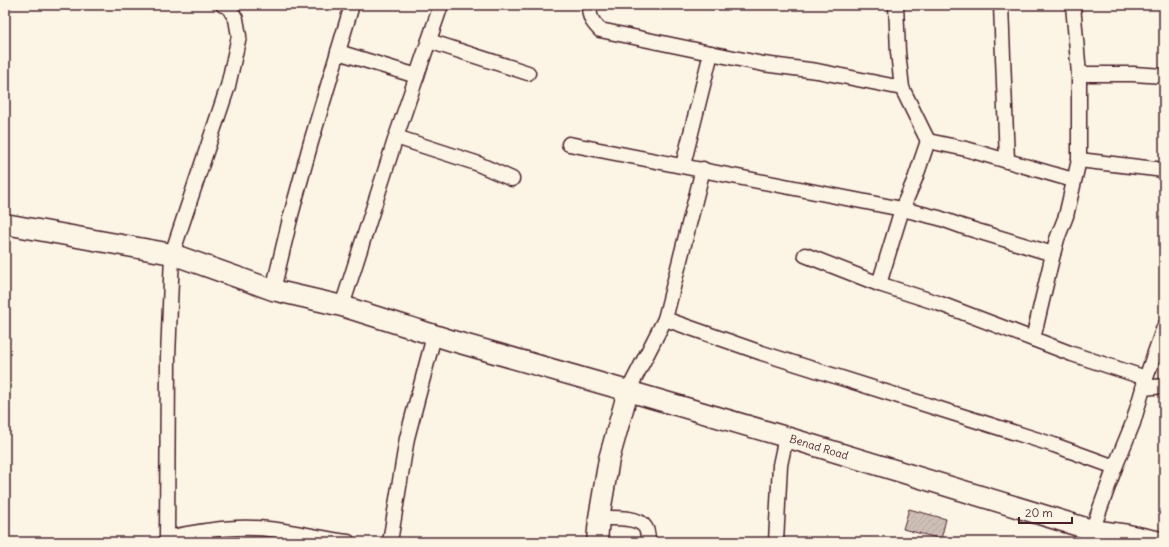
<svg xmlns="http://www.w3.org/2000/svg" width="1169" height="547" font-family="Delius,sans-serif">
	<defs>
		<pattern id="building-hatch" width="6" height="6" patternUnits="userSpaceOnUse"><rect width="6" height="6" fill="#cfc0b7"/><path d="M-1 1l2-2M0 6l6-6M5 7l2-2" fill="none" stroke="#b3a59e"/></pattern>
	</defs>
	<rect width="100%" height="100%" fill="#fcf5e5"/>
	<filter id="ink" filterUnits="userSpaceOnUse"><feTurbulence type="fractalNoise" baseFrequency=".025" numOctaves="2"/><feDisplacementMap in="SourceGraphic" scale="8" xChannelSelector="R" yChannelSelector="G"/><feConvolveMatrix kernelMatrix="1 2 1 2 8 2 1 2 1" color-interpolation-filters="sRGB"/></filter>
	<g filter="url(#ink)">
		<polygon fill="url(#building-hatch)" stroke="#4a1f2b" points="909,509 946,519 941,539 903,529"/>
		<g fill="none" stroke-linecap="round" stroke-linejoin="round">
			<g stroke="#4a1f2b" stroke-width="17">
				<g id="street">
					<path d="M589,5C589,17 592,22 600,30L763,64L817,71L902,88"/>
					<polyline points="896,5 898,52 902,88 928,141"/>
					<polyline points="1001,5 1007,161"/>
					<polyline points="1073,5 1079,74 1079,160 1066,216 1057,239 1053,254 1033,339 1072,354 1146,378"/>
					<polyline points="429,41 528,73"/>
					<polyline points="338,52 417,76"/>
					<polyline points="1079,74 1133,74 1164,76"/>
					<polyline points="396,137 476,163 512,179"/>
					<polyline points="569,144 902,209 939,218 964,227 1053,254"/>
					<polyline points="1079,160 1164,170"/>
					<polyline points="683,165 711,53"/>
					<polyline points="805,255 879,284 938,303 1033,339"/>
					<polyline points="879,284 902,209 915,179 928,141 966,149 1073,180"/>
					<polyline points="273,290 291,215 311,142 352,5"/>
					<polyline points="342,306 396,137 441,5"/>
					<polyline points="665,319 703,169"/>
					<polyline points="1143,388 1164,386"/>
					<polyline points="628,391 665,319 762,353 1054,445 1115,467"/>
					<path d="M599,518C611,518 638,516 645,527C648,531 648,537 648,542"/>
					<path d="M167,538C190,533 213,529 237,528C274,526 311,537 348,542"/>
					<polyline points="167,542 168,358 172,254 228,86 239,36 236,19 228,6 223,5"/>
					<polyline points="390,542 407,438 434,336"/>
					<polyline points="776,542 780,465 786,437"/>
					<polyline points="1088,542 1115,467 1133,423 1146,378 1164,327"/>
				</g>
			</g>
			<g stroke="#4a1f2b" stroke-width="23">
				<g id="secondary">
					<polyline points="5,224 172,254 273,290 342,306 453,341 628,391"/>
					<polyline points="597,542 599,518 609,459 628,391 786,437 1092,530 1128,535 1161,542"/>
				</g>
			</g>
			<use href="#street" stroke="#fcf5e5" stroke-width="14"/>
			<use href="#secondary" stroke="#fcf5e5" stroke-width="20"/>
		</g>
	</g>
	<g text-anchor="middle" stroke-width="3" stroke-linejoin="round" paint-order="stroke">
		<g font-size="11" fill="#4a1f2b" stroke="#fcf5e5">
			<text transform="translate(819 447) rotate(17)" y="4">Benad Road</text>
		</g>
	</g>
	<rect width="1169" height="547" fill="none" stroke="#fcf5e5" stroke-width="20"/>
	<rect x="10" y="10" width="1149" height="527" fill="none" stroke="#4a1f2b" stroke-width="1.5" filter="url(#ink)"/>
	<path d="M1019 517v6h53v-6" fill="none" stroke="#4a1f2b" stroke-width="2"/>
	<text x="1025" y="517" font-size="12" fill="#4a1f2b" stroke="#fcf5e5" stroke-width="3" paint-order="stroke">20 m</text>
</svg>
